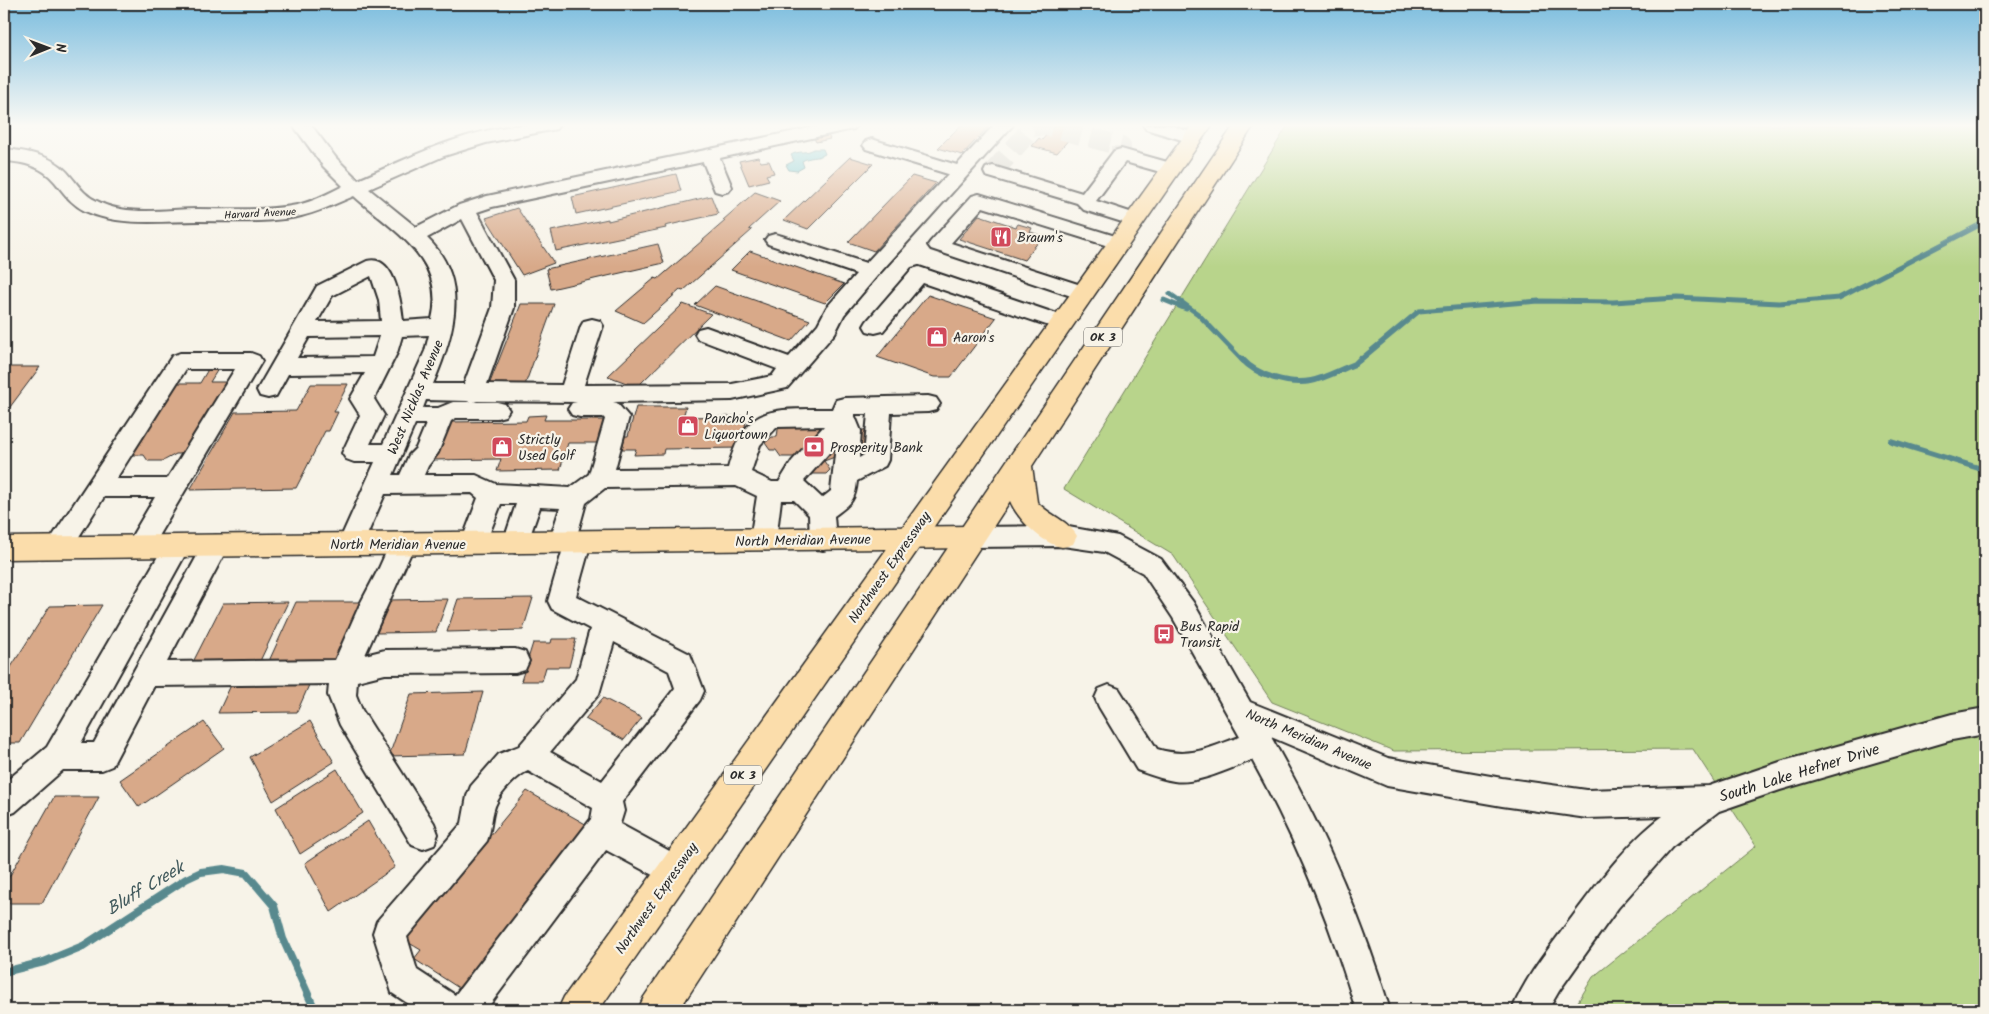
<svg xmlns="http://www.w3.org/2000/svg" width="1989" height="1014" font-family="Kalam,sans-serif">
	<rect width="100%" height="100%" fill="#f7f3e8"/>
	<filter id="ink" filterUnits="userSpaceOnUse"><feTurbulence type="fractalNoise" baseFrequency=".02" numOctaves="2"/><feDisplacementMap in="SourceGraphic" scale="10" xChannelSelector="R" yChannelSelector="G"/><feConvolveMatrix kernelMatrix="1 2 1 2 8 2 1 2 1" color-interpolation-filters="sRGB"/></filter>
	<g filter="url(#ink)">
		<polygon fill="#b8d48b" stroke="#72805b" points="1288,125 1985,125 1985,1010 1573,1010 1593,977 1756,846 1693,749 1394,751 1272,702 1173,555 1064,489"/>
		<path fill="#76c7d0" stroke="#58898e" d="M814,149H823L825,154C817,159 810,156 802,161L804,167L797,171L789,170L786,165L794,161L791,155C799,150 806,154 814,149Z"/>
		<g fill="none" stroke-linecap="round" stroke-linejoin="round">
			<g stroke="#58898e" stroke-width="5">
				<polyline points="1170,294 1198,314 1243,361"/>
				<polyline points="1164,300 1186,309"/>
				<polyline points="1359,361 1419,311 1539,301 1613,302 1677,298 1779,303 1839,298 1985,222"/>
			</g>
			<g stroke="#58898e" stroke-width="6">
				<path d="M1242,359C1257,376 1289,385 1311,381C1326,378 1341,369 1355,364L1360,359"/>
				<polyline points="1891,441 1985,470"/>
			</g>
			<polyline stroke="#58898e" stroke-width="8" points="4,972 44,962 83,946 186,879 201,872 224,869 246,873 274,906 283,939 315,1010"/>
		</g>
		<g fill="#d8a989" stroke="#2b2b2b">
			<polygon points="961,125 990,125 962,155 938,148"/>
			<polygon points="1055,125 1073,125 1072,127 1075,128 1068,136 1071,137 1057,153 1032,146 1039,138 1042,140"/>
			<polygon points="828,135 830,139 816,142 814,138"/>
			<polygon points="758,157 761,162 769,161 774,173 766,175 769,180 749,185 739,161"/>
			<polygon points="850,157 873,164 808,229 784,220"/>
			<polygon points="676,174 681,191 576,214 572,197"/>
			<polygon points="912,176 936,183 874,251 848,242"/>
			<polygon points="755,192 780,201 749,229 752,230 683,291 680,290 643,323 616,311 655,278 658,279 725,221 723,220"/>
			<polygon points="711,196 718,214 665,226 666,228 556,251 551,231 608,219 608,221"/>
			<polygon points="517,208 554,263 522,275 486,218"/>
			<polygon points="979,215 1016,227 1018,224 1032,228 1030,232 1043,236 1024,260 959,239"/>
			<polygon points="658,244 664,263 551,289 546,269"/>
			<polygon points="750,251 844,284 825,303 731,270"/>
			<polygon points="715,286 810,320 791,341 695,305"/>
			<polygon points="928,295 996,318 951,377 934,377 877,357"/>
			<polygon points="521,304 554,304 525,385 489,385"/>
			<polygon points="683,304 711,314 637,387 608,376"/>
			<polygon points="210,366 220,366 210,382 234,382 191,454 176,454 163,461 148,461 144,455 128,455 174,383 200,383"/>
			<polygon points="4,367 40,367 4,415"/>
			<polygon points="311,384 348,384 334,412 338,412 329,431 325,431 296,488 190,490 235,412 296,411"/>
			<polygon points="636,407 686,407 683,417 747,416 741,448 664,449 663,454 634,455 636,449 622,449 625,436 628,436"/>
			<polygon points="546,415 544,420 604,420 598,443 568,443 560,470 497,471 501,459 431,460 448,422 526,421 528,416"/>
			<polygon points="779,422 820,423 820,429 823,429 821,445 869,428 867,445 824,461 830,470 826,474 811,474 800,457 781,457 776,450 770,450 765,443 772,437 777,437"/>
			<polygon points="533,598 523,630 447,632 458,599"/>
			<polygon points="448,599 436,632 377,633 390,600"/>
			<polygon points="288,602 260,661 193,662 223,603"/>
			<polygon points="296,602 361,602 336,660 269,661"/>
			<polygon points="102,605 20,743 4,743 4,678 50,606"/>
			<polygon points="552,639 576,639 569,667 546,667 542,681 521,681 533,643 551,643"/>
			<polygon points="231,685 309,685 297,712 218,713"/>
			<polygon points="483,692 465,754 389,756 411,694"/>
			<polygon points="603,698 642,718 624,740 585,719"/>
			<polygon points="310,721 334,762 273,801 250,757"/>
			<polygon points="204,722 224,748 139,807 120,780"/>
			<polygon points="337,769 363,813 300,854 276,808"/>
			<polygon points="527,791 589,826 462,990 414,959 421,950 404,940"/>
			<polygon points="54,797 99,797 42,903 4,903 4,886"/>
			<polygon points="368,821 395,867 331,912 305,863"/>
		</g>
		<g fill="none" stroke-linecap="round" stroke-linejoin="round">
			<polyline stroke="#cecbc2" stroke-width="20" stroke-dasharray="20 10" stroke-linecap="butt" points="993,172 1033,127 1045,125 1121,146 1121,155"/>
			<g stroke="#2b2b2b" stroke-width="4">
				<g id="minor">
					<path d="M293,125H311L336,158L358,180C411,157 466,129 524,125C536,124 547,125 559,125L556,129L486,143L444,156L369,189L416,227L459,205L487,196L824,125H857L854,129L848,130L720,158L732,187L729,191L722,193L715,191L703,162L492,207L477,212L514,280V308L487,384L562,385L581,326L584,321L592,319L600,321L603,326L584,385L732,384L772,376L777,369L698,339L695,334L698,329L706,327L789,357L818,324L827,307L856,274L768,244L765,240L768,236L775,234L782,236L866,263L948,174L866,149L863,145L866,141L872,139L878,141L957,165L994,125H1013L877,276L844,315L835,333L787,388L732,400L613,402L617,403L629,417L615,469L728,468C746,402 774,410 832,409L836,400L844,398L928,396L936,398L940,404L936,410L928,412L891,413L888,460L885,466L857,481C855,502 850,504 834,516L836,540L832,547L823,550L814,547L810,540L809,515L794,500H781L776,540L772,547L763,550L754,547L750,540L757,496L736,486L605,488L586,503L578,532L587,535L591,542L576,596L690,654L704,691L700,700L622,802L624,811L620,824L686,860L691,871L686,882L675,887L606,850L486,1010H418L392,993L373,933L377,921L462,823L467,796L471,786L499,754L519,746L576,679L590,629L552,609L548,601L562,552L553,549L549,542L560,508L540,507L525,550L516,553L507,550L503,543L516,504H501L483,550L474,553L465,550L461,543L478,498L472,493L385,494L360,551L351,554L342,551L338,544L375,462H354L346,459L342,453L360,415L350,399L365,373L288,374L276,396L268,398L260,396L257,390L317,286L367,261C394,254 401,301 403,321L432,319C447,258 391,230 354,196C335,204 317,213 297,217C264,223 231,221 198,221C161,221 119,227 85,211C71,204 64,193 55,182C42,166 23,162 4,161V149C26,151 52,155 67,172C77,183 83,195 97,201C126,217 166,209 198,209C231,209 265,211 297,205C313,202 329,193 343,186L323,166ZM462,219L494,280L492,308L464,384H433C454,335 471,280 427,238ZM371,276L379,300L381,321L317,322L332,296ZM429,335L425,351L383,444H370L384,415L374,399L397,353L402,336ZM380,336L373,357L297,358L309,337ZM426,400L467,401L470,402H453L438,408H423ZM477,401L577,402L572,403L568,409L572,415L580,417H603L605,419L589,474L570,488L496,484L476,475H424L428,466L438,453L451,421L456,418H497L505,416L509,410L505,404L497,402H474ZM854,414H868L864,455L859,458L861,431ZM415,424H426L416,448L409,455L400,475H393ZM824,426L792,461L779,482H772L751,472L760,445L777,427ZM836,445L831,491L822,498L804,481ZM614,642L669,671L675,688L602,781L550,752L599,694ZM528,771L593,808L591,819L455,995L417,970L407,937L487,841C492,829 491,812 497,802C501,792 518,775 528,771Z"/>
					<polygon points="1143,125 1169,125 1198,134 1201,138 1198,142 1192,143 1146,129"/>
					<polygon points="1121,149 1178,165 1180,169 1178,173 1171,175 1125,162 1096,201 1142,216 1145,220 1142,224 1135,226 1084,210 1077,203 986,176 984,172 986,168 993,166 1082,193 1114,151"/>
					<polygon points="979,194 1125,239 1128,243 1125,247 1118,249 983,207 951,243 1090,288 1094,293 1090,298 1083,300 931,249 928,245 931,241 972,196"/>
					<polygon points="919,267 1069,318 1072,323 1069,328 1061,330 923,283 883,331 875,333 867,331 864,326 867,321 912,269"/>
					<path d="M180,353H251L259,356L262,361L148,553L139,556L130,553L126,546L155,497H104L68,554L59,557L50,554L46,547L50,540L172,356ZM186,369H235L167,479H116Z"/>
					<path d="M1063,526L1118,536L1161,559L1193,602L1250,702L1388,758L1502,778L1587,790L1709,786L1780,762L1952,714L1985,708V734L1952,740L1780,790L1719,811L1672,847L1618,908L1559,991L1548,1010H1512C1525,978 1547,951 1567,924C1594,888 1627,842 1663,816L1587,818L1502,806L1387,786L1271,737C1321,824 1361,914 1390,1010H1356C1330,922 1297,841 1252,760C1231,768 1196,785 1174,781C1161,779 1148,774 1137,770L1099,707L1095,698L1099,689L1109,685L1119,689L1157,749C1190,759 1208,748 1240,737L1173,618L1143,573L1104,552L1063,546L971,547L962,544L958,537L962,530L971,527Z"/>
					<polygon points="402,534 411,537 415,544 365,655 385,650 515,649 525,652 529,661 525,670 515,673 385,674 357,681 356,695 362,710 434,823 438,834 434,845 423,849 412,845 340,725 328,695 329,684 154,686 112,766 102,770 63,770 15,812 4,816 4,783 47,747 168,539 177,536 186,539 190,546 81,743 94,743 207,538 216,535 225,538 229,545 167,662 335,660 360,604 379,568 393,537"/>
				</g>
			</g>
			<g stroke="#2b2b2b" stroke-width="3">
				<polygon id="major" points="971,526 981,529 985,537 981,545 971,548 4,559 4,537"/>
			</g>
			<g stroke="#2b2b2b" stroke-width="3">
				<g id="highway">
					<polygon points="1192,125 1212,125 599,1010 558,1010 564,997"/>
					<path d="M1234,125H1254L1032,466L1037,502C1049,515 1069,521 1077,536L1073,544C1069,545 1065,547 1062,547C1042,544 1017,518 1010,501L679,1010H638L644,997Z"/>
				</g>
			</g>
			<use href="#minor" fill="#f7f3e8" fill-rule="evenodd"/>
			<use href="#major" fill="#fbddab" fill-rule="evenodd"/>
			<use href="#highway" fill="#fbddab" fill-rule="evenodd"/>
		</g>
	</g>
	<linearGradient id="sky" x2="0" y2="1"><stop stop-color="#7abcde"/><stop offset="0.47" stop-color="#fbfaf5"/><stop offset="1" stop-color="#fbfaf5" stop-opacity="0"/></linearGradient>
	<rect width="1989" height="267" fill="url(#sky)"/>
	<defs>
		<g id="restaurant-square" transform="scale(1.125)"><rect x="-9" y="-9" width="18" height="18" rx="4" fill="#d1495b" stroke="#f7f3e8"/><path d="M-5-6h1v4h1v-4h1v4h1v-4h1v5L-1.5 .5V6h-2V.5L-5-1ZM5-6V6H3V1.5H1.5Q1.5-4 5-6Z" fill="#fff"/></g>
		<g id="shop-square" transform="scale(1.125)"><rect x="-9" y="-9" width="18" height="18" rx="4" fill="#d1495b" stroke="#f7f3e8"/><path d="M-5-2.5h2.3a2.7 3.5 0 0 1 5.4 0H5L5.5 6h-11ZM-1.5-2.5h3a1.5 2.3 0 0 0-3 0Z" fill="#fff"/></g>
		<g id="bank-square" transform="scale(1.125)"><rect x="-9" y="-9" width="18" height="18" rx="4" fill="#d1495b" stroke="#f7f3e8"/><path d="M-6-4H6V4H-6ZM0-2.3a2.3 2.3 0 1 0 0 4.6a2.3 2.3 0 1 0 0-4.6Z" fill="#fff"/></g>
		<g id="bus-square" transform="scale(1.125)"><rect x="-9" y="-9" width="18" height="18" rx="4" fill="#d1495b" stroke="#f7f3e8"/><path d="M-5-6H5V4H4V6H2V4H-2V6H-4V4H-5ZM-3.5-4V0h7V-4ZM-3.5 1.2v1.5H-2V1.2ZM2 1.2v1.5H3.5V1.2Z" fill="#fff"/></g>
	</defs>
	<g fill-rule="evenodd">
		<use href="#restaurant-square" x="1001" y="237"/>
		<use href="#shop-square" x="937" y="337"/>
		<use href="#shop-square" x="688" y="426"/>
		<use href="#shop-square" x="502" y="447"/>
		<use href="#bank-square" x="814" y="447"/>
		<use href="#bus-square" x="1164" y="634"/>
	</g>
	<g text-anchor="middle" stroke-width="4.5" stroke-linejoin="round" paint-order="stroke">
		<g font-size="11" fill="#2b2b2b" stroke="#f7f3e8">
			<text transform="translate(260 213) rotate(-3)" y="4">Harvard Avenue</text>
		</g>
		<g fill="#f7f3e8" stroke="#686764" stroke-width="1">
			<rect x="1084" y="327.5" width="38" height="19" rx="4"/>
			<rect x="724" y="765.5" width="38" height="19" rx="4"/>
		</g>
		<g font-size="12" font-weight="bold" fill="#2b2b2b">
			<text x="1103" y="341">OK 3</text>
			<text x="743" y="779">OK 3</text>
		</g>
		<g font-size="14" fill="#2b2b2b" stroke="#f7f3e8" text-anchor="start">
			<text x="1017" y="242">Braum's</text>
			<text x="953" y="342">Aaron's</text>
			<text x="704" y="423">Pancho's<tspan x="704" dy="16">Liquortown</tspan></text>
			<text x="518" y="444">Strictly<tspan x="518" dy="16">Used Golf</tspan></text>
			<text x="830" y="452">Prosperity Bank</text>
			<text x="1180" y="631">Bus Rapid<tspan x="1180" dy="16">Transit</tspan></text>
		</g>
		<g font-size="14" fill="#2b2b2b" stroke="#f7f3e8">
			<text transform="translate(415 397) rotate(-67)" y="5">West Nicklas Avenue</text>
			<text transform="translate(803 540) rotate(-1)" y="5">North Meridian Avenue</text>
			<text x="398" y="549">North Meridian Avenue</text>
			<text transform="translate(889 567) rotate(-55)" y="5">Northwest Expressway</text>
			<text transform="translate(1309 739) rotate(23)" y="5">North Meridian Avenue</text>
			<text transform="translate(656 898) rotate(-55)" y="5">Northwest Expressway</text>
		</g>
		<g font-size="16" fill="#2b2b2b" stroke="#f7f3e8">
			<text transform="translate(1799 772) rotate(-17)" y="6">South Lake Hefner Drive</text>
		</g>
		<g font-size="18" font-style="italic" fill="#425a5d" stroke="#f7f3e8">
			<text transform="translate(145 888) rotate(-31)" y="6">Bluff Creek</text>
		</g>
	</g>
	<rect width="1989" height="1014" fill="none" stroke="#f7f3e8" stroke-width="20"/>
	<rect x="10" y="10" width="1969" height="994" fill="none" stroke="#2b2b2b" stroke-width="2" filter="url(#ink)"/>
	<g transform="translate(48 48) rotate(89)" stroke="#f7f3e8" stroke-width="4" paint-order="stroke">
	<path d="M0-4L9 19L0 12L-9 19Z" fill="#2b2b2b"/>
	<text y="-8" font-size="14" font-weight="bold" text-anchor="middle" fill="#2b2b2b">N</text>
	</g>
</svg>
